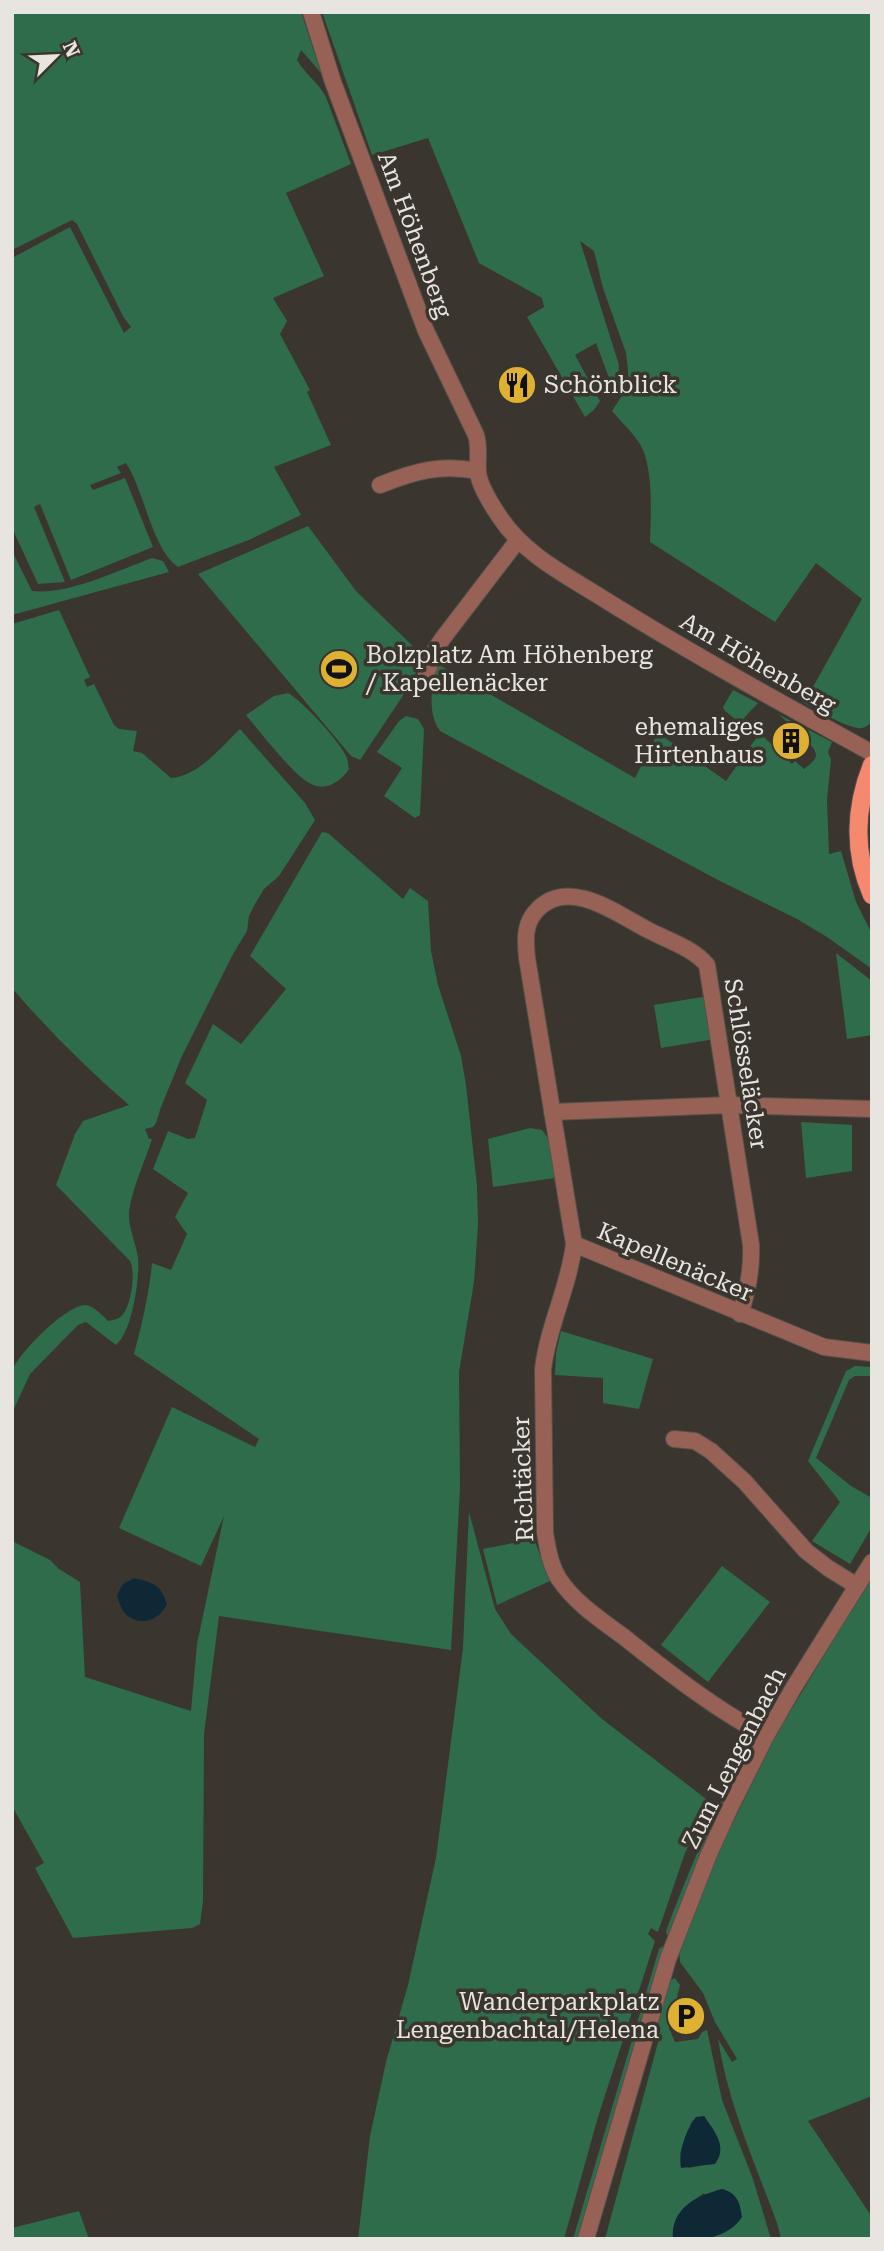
<svg xmlns="http://www.w3.org/2000/svg" width="884" height="2251" font-family="'Roboto Serif',serif">
	<rect width="100%" height="100%" fill="#3a352e"/>
	<g fill="#2e6c4c" fill-rule="evenodd">
		<path d="M12,12H301L321,73L301,50L297,60C305,74 318,82 326,97L351,164L286,193L324,276L273,298L287,321L280,334L310,390L307,392L331,445L274,467L301,515L251,539L178,567C152,549 144,490 126,463L117,467L121,473L90,485L93,490L125,478L153,547L71,580L40,504L34,507L65,582L38,584L12,528V258L70,227L124,333L131,327L124,318L77,224L72,220L12,250Z"/>
		<path d="M322,12H872V722C868,725 867,727 862,728C849,730 816,709 804,703L862,599L816,563L775,622L650,542C651,515 653,475 643,450C637,436 622,423 612,411L628,386V370L626,353L603,288L594,251L580,241L619,365L618,380L615,386L609,378L596,343L575,355L600,401L594,410L585,417L527,317L544,307L542,298L479,263L428,138L372,155Z"/>
		<polygon points="308,526 356,591 423,656 412,682 360,760 351,756 198,574"/>
		<path d="M12,551L32,591C68,595 117,571 152,558L163,561L169,572L12,615Z"/>
		<path d="M59,610L90,677L84,680L87,687L94,684L114,725L119,729L137,731L133,751L142,753L171,778C199,776 221,747 240,729L305,803L315,820L279,876L264,889L255,904L249,916L247,931L233,954L182,1056L161,1107L156,1123L153,1127L145,1129L149,1139H152C145,1161 132,1189 129,1211C128,1228 136,1242 138,1258C140,1279 132,1332 116,1345L86,1322L78,1325L30,1374L12,1413C12,1400 9,1381 13,1369C20,1352 67,1304 86,1305C94,1306 103,1316 108,1321C114,1320 120,1319 124,1313C131,1302 136,1273 130,1261L56,1185L75,1134L83,1121L129,1105C87,1069 48,1030 12,988V624Z"/>
		<path d="M436,663L635,778L658,733L726,781L757,737L725,711L723,707L733,690L758,703L744,718L792,764L795,761L804,769C808,766 815,761 816,756C818,747 786,721 778,714L832,742L828,752L831,760L827,800L829,854L841,851L856,902L872,934V969L827,937L797,919L718,880L440,731C426,711 433,685 436,663Z"/>
		<path d="M288,693C302,701 341,742 347,758C348,761 348,765 349,769C341,781 326,792 311,784C293,775 260,732 246,715L274,696Z"/>
		<polygon points="406,716 418,719 424,729 420,815 415,818 384,796 402,768 377,752 399,721"/>
		<path d="M322,832L328,833L403,899L410,888L428,901L431,951L438,985L461,1056L466,1085L477,1186L478,1225L474,1282L459,1372L460,1489L451,1650L219,1616L204,1734L203,1901L200,1924L192,1928L73,1938L35,1868L44,1863L12,1806V1686L14,1659L12,1658V1541L50,1560L59,1569L80,1582L85,1677L191,1711L197,1644L224,1516L201,1566L119,1528L172,1407L255,1447L259,1439L134,1354C142,1324 149,1294 152,1263L171,1270L187,1234L175,1217L188,1193L153,1169L168,1131L188,1139L195,1138L207,1100L185,1083L213,1024L241,1044L286,989L250,956Z"/>
		<polygon points="836,953 872,981 872,1035 847,1039"/>
		<polygon points="708,996 715,1039 661,1048 654,1005"/>
		<polygon points="801,1122 852,1125 852,1171 806,1178"/>
		<polygon points="530,1128 542,1130 548,1138 555,1178 493,1187 488,1139"/>
		<polygon points="561,1331 653,1359 639,1409 603,1403 603,1378 555,1375 556,1353"/>
		<polygon points="855,1366 872,1367 872,1376 855,1376 849,1380 816,1458 851,1486 872,1498 872,1527 850,1564 812,1541 840,1502 808,1461 846,1371"/>
		<polygon points="469,1512 495,1609 511,1634 602,1719 710,1802 685,1853 658,1932 651,1928 648,1934 655,1941 598,2117 564,2239 358,2239 370,2136 386,2062 408,1985 436,1858 463,1648"/>
		<polygon points="534,1539 550,1581 497,1605 483,1549"/>
		<polygon points="722,1566 770,1602 708,1682 661,1645"/>
		<path d="M872,1576V2096L808,2121L872,2217V2239H781L777,2223C755,2163 728,2104 718,2039L732,2062L737,2059L715,2022L703,1993L680,1962L679,1951L711,1867L776,1735Z"/>
		<path d="M751,1740L753,1745L670,1935H667L666,1931C690,1866 719,1802 751,1740Z"/>
		<polygon points="663,1946 665,1948 580,2239 573,2239 659,1949"/>
		<path d="M675,1978L680,1985L669,2028L675,2042L698,2039L702,2032L707,2030L722,2100L753,2179L771,2239H711L738,2222L704,2193C686,2205 671,2215 673,2239H605L660,2035L651,2031L669,1981ZM704,2116L719,2143L699,2166L688,2168L680,2154L692,2121Z"/>
		<polygon points="79,2211 89,2239 12,2239 12,2228"/>
	</g>
	<g fill="#0e2836">
		<path d="M134,1578C154,1583 160,1584 167,1604C160,1619 143,1627 128,1616C122,1612 119,1602 117,1595L123,1584Z"/>
		<path d="M704,2116C715,2132 728,2147 715,2164L681,2168C678,2152 686,2130 696,2117Z"/>
		<path d="M722,2189C737,2193 740,2202 742,2217C726,2241 698,2239 673,2239C671,2208 696,2196 722,2189Z"/>
	</g>
	<g fill="none" stroke-linecap="round" stroke-linejoin="round">
		<g stroke="#56514a" stroke-width="18">
			<g id="minor">
				<path d="M311,12L333,82L426,331L476,435C480,448 477,460 478,473C480,487 491,504 499,516C525,556 568,576 607,601C694,655 783,704 872,753"/>
				<path d="M380,485C415,471 440,464 478,471"/>
				<polyline points="426,675 435,650 443,638 518,540"/>
				<polyline points="552,1112 730,1105 872,1109"/>
				<polyline points="574,1244 824,1347 872,1353"/>
				<path d="M740,1314C748,1291 752,1270 751,1245L707,965C693,948 667,940 648,930C617,914 571,878 539,908C524,922 525,938 527,958L574,1244C569,1287 548,1326 543,1369L545,1533C548,1549 550,1565 559,1579C575,1603 601,1620 624,1637C669,1673 715,1709 766,1736"/>
				<polyline points="674,1439 695,1441 711,1451 745,1482 806,1551 828,1568 857,1586"/>
				<polyline points="586,2239 668,1959 709,1854 730,1808 766,1736 794,1687 872,1562"/>
			</g>
		</g>
		<g stroke="#56514a" stroke-width="20">
			<path id="major" d="M872,765C855,807 853,852 872,895"/>
		</g>
		<use href="#minor" stroke="#976255" stroke-width="16"/>
		<use href="#major" stroke="#f58970" stroke-width="18"/>
	</g>
	<defs>
		<g id="restaurant-disc" transform="scale(2.0125)"><circle r="9.5" fill="#deb133" stroke="#3a352e"/><path d="M-5-6h1v4h1v-4h1v4h1v-4h1v5L-1.5 .5V6h-2V.5L-5-1ZM5-6V6H3V1.5H1.5Q1.5-4 5-6Z" fill="#111"/></g>
		<g id="stadium-disc" transform="scale(2.0125)"><circle r="9.5" fill="#deb133" stroke="#3a352e"/><path d="M0-5a6.5 5 0 1 0 0 10a6.5 5 0 1 0 0-10ZM-3.5-1.8h7v3.6h-7Z" fill="#111"/></g>
		<g id="building-disc" transform="scale(2.0125)"><circle r="9.5" fill="#deb133" stroke="#3a352e"/><path d="M-4-6H4V6H1V3H-1V6H-4ZM-2.5-4.3h1.7v1.8h-1.7ZM.8-4.3h1.7v1.8H.8ZM-2.5-1h1.7V.8h-1.7ZM.8-1h1.7V.8H.8Z" fill="#111"/></g>
		<g id="parking-disc" transform="scale(2.0125)"><circle r="9.5" fill="#deb133" stroke="#3a352e"/><path d="M-3.5-5.5H1a3.5 3.5 0 0 1 0 7H-1V5.5H-3.5ZM-1-3.4V-.6H.8a1.4 1.4 0 0 0 0-2.8Z" fill="#111"/></g>
	</defs>
	<g fill-rule="evenodd">
		<use href="#restaurant-disc" x="517" y="385"/>
		<use href="#stadium-disc" x="339" y="669"/>
		<use href="#building-disc" x="791" y="741"/>
		<use href="#parking-disc" x="686" y="2016"/>
	</g>
	<g text-anchor="middle" stroke-width="7" stroke-linejoin="round" paint-order="stroke">
		<g font-size="24" fill="#e8e5e0" stroke="#3a352e">
			<text transform="translate(415 235) rotate(70)" y="8">Am Höhenberg</text>
			<text transform="translate(758 663) rotate(30)" y="8">Am Höhenberg</text>
			<text transform="translate(746 1064) rotate(81)" y="8">Schlösseläcker</text>
			<text transform="translate(675 1262) rotate(23)" y="8">Kapellenäcker</text>
			<text transform="translate(523 1479) rotate(-92)" y="8">Richtäcker</text>
			<text transform="translate(734 1758) rotate(-63)" y="8">Zum Lengenbach</text>
		</g>
		<g font-size="24" fill="#e8e5e0" stroke="#3a352e" text-anchor="start">
			<text x="544" y="393">Schönblick</text>
			<text x="366" y="663">Bolzplatz Am Höhenberg<tspan x="366" dy="28">/ Kapellenäcker</tspan></text>
			<text x="764" y="735" text-anchor="end">ehemaliges<tspan x="764" dy="28">Hirtenhaus</tspan></text>
			<text x="659" y="2010" text-anchor="end">Wanderparkplatz<tspan x="659" dy="28">Lengenbachtal/Helena</tspan></text>
		</g>
	</g>
	<rect width="884" height="2251" fill="none" stroke="#e8e5e0" stroke-width="28"/>
	<g transform="translate(56 56) rotate(66)" stroke="#3a352e" stroke-width="5" paint-order="stroke">
	<path d="M0-5L12 26L0 18L-12 26Z" fill="#e8e5e0"/>
	<text y="-10" font-size="19" font-weight="bold" text-anchor="middle" fill="#e8e5e0">N</text>
	</g>
</svg>
